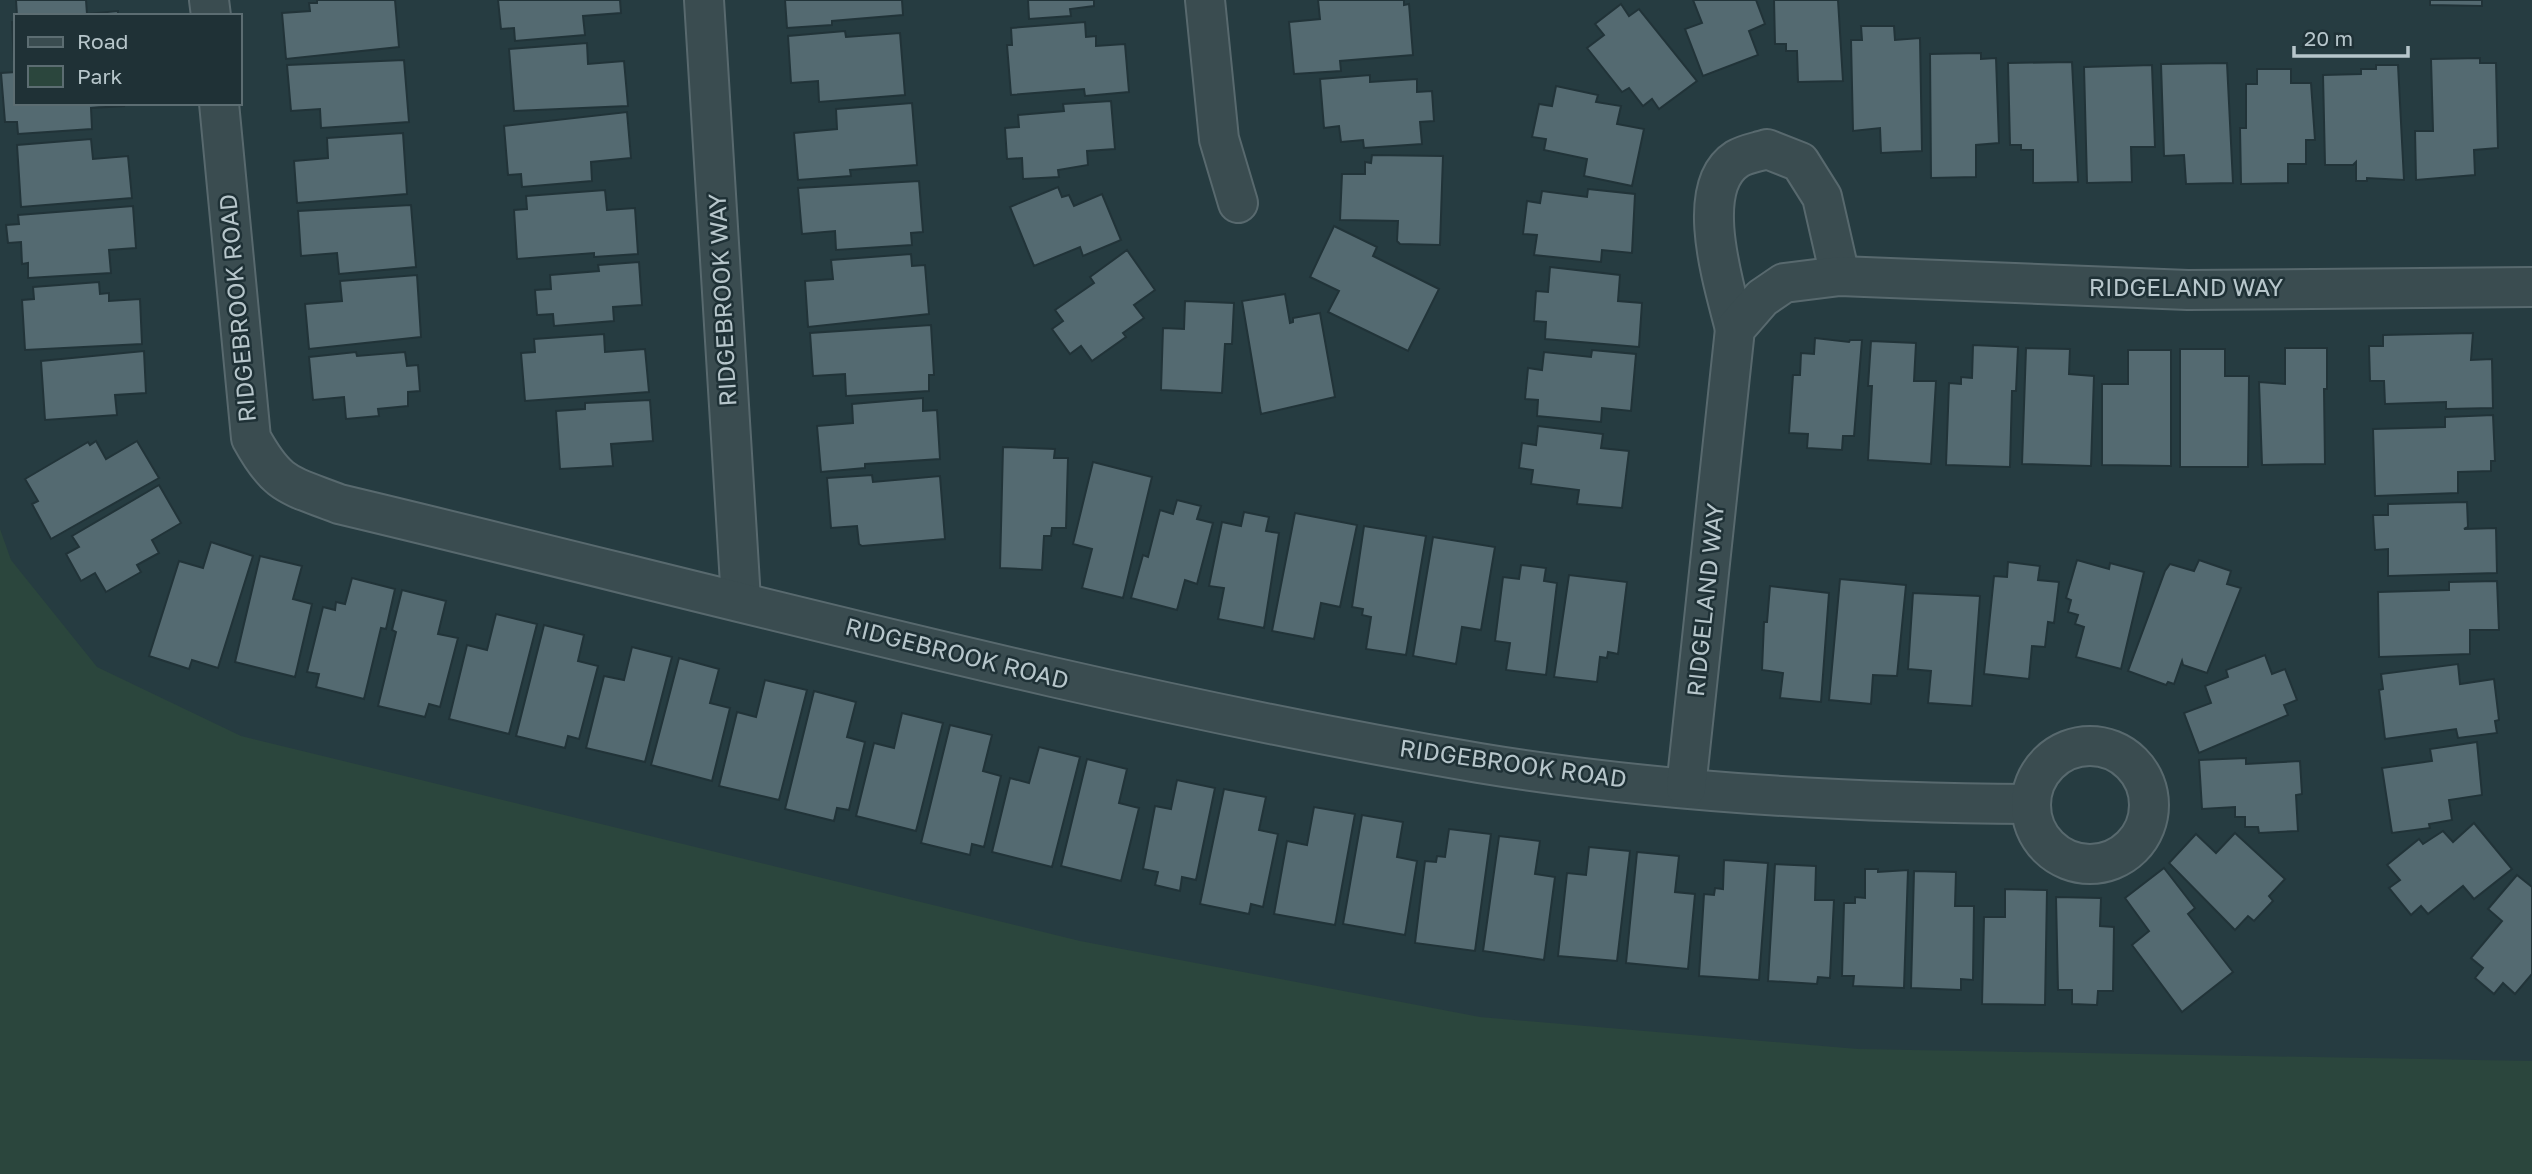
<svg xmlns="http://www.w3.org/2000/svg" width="2532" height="1174" font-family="'Golos Text',sans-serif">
	<rect width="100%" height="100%" fill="#263c41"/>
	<polygon fill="#2b463d" points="0,529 11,560 97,667 241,736 1080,941 1480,1017 1858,1049 2532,1061 2532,1174 0,1174"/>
	<g fill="#546a71" stroke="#213338" stroke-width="2">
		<polygon points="16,0 86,0 87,14 118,11 118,16 17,16"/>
		<polygon points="317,0 395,0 399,47 286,59 282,13 310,11 309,3 317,3"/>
		<polygon points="498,0 620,0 621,13 583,16 585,35 515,41 514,28 501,29"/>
		<polygon points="785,0 902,0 903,15 832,21 832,25 787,28"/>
		<polygon points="1028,0 1094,0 1094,6 1070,9 1071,16 1029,19"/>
		<polygon points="1318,0 1404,0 1404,5 1409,4 1413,55 1340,61 1341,71 1294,74 1289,22 1320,19"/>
		<polygon points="1693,0 1756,0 1765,24 1749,31 1758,55 1703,76 1685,29 1702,23"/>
		<polygon points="1774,0 1838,0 1843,81 1798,82 1797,51 1786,51 1786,44 1775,44"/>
		<polygon points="2430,0 2482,0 2482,6 2430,5"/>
		<polygon points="1621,4 1629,16 1639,9 1697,81 1659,109 1652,99 1643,106 1629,88 1622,92 1587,48 1604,35 1595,24"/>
		<polygon points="12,22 16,22 16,61 14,61"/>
		<polygon points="1085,22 1086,37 1096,36 1096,46 1125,44 1129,92 1085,96 1084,89 1011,95 1007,45 1012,45 1011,28"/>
		<polygon points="1861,26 1894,26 1895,40 1920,38 1922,151 1881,153 1880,128 1853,131 1851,40 1862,40"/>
		<polygon points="845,31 846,37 900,33 905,95 819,102 818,81 791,83 788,36"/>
		<polygon points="587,43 588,64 624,61 628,106 514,111 509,49"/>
		<polygon points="1981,53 1981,59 1996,58 1999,143 1976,145 1976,177 1931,178 1930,54"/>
		<polygon points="2480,58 2480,63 2496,63 2498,148 2474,150 2475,175 2416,180 2415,131 2433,131 2431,59"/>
		<polygon points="404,60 409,122 321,128 320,109 291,111 287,65"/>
		<polygon points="2072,62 2078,182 2033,183 2033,150 2021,150 2021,145 2010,145 2008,63"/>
		<polygon points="2227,63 2233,183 2186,184 2184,155 2164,156 2161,64"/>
		<polygon points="2152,65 2155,147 2131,147 2132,182 2087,183 2084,67"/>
		<polygon points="2376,65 2398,65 2404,180 2367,178 2367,181 2356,181 2356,162 2353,165 2325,165 2323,75 2361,74 2361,69 2376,69"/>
		<polygon points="2257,69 2291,69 2291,83 2311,83 2315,140 2306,140 2306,164 2288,164 2288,183 2241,184 2240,128 2246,128 2246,84 2257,84"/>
		<polygon points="16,72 16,103 125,106 91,108 92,129 18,134 17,122 5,122 1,73"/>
		<polygon points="1370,75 1370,82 1417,79 1417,92 1432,91 1434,121 1420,122 1422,144 1364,148 1363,140 1341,142 1339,126 1324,128 1320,79"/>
		<polygon points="1556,86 1598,95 1596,102 1621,106 1617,124 1644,129 1632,186 1584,176 1587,159 1544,150 1546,139 1532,137 1539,104 1552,106"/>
		<polygon points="1111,101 1115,149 1087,151 1088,165 1058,170 1059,177 1023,179 1022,158 1007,159 1005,128 1019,127 1018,115 1064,111 1063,104"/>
		<polygon points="912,103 917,165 850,170 851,176 798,180 794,133 837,129 836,109"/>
		<polygon points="627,112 631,158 591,162 592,181 522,187 521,174 508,175 504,126"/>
		<polygon points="403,133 407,194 297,203 294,161 328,158 327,138"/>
		<polygon points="91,139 93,159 128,156 132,198 21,207 17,145"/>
		<polygon points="1372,155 1443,156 1440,245 1400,244 1397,241 1398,221 1340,220 1342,174 1365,174 1365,162 1371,163"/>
		<polygon points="919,181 923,232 911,233 912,245 836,250 835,231 802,234 798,188"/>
		<polygon points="1058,187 1062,197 1069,195 1074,206 1102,194 1121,240 1083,256 1080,247 1034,266 1010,207"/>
		<polygon points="1588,189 1635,194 1632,253 1602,250 1601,262 1534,255 1537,235 1523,234 1527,201 1540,203 1542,191 1587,197"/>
		<polygon points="605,190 607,210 635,208 638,254 594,257 594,253 517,259 514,210 527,209 526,196"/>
		<polygon points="411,205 416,267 339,274 337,253 301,256 298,211"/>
		<polygon points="133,206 136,248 109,250 111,273 28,278 28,263 22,264 21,242 8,243 6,225 19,224 18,215"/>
		<polygon points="1334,226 1377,247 1373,256 1439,289 1408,351 1328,312 1339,291 1310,277"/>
		<polygon points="1127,250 1155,290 1134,305 1144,318 1123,333 1126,337 1092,361 1081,346 1070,354 1052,329 1063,321 1055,310 1094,283 1090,277"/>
		<polygon points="911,254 912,266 925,265 929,314 808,327 805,281 833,279 831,260"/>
		<polygon points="639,262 642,305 613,307 614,321 554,326 553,314 537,315 535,290 551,289 550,275 599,271 598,265"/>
		<polygon points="1550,267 1620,275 1618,301 1642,303 1639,347 1545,339 1546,322 1534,321 1536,291 1548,292"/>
		<polygon points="417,275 421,337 309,349 305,304 342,301 340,281"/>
		<polygon points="99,282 100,294 109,293 109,301 140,299 142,344 25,350 22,300 34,299 33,287"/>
		<polygon points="1285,294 1290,323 1293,322 1293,318 1320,313 1335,397 1261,414 1242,301"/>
		<polygon points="1185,301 1234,303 1232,344 1225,344 1222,393 1161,390 1163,328 1184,329"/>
		<polygon points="931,325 934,375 929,375 929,391 846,396 845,374 813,376 810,333"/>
		<polygon points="2473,333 2471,360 2492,359 2493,408 2446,409 2446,402 2385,404 2384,381 2370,381 2369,346 2383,346 2383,335"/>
		<polygon points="604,334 605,352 645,349 649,392 525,401 521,353 535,352 534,339"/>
		<polygon points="1815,338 1849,342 1850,340 1862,340 1854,436 1843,436 1842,450 1807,448 1808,434 1789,433 1793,375 1800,375 1801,353 1814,354"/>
		<polygon points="1871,341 1916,343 1914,381 1936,381 1931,464 1868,460 1872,386 1868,386"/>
		<polygon points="1973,345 2018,347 2016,391 2012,391 2010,467 1946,465 1949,383 1961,384 1961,377 1972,378"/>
		<polygon points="2026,348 2070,349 2069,374 2094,376 2091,466 2022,464"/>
		<polygon points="2285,348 2327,348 2327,389 2324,389 2325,464 2262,465 2259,382 2285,384"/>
		<polygon points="2180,349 2225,349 2225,376 2249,376 2248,467 2180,467"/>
		<polygon points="1592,350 1636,354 1631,411 1602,408 1601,422 1537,416 1538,400 1525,399 1528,368 1542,370 1544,352 1591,357"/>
		<polygon points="2128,350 2171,350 2171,466 2102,465 2102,384 2128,384"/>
		<polygon points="144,351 146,393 115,395 117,415 45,420 41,361"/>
		<polygon points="356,352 357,356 405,352 407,366 418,365 420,391 408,392 408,406 378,409 379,416 346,419 344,397 313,400 309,357"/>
		<polygon points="923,398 923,411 937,410 940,459 865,464 865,468 821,472 817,426 853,423 852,404"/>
		<polygon points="650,400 653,441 611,444 613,466 560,469 556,411 585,409 585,403"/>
		<polygon points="2493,415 2495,461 2491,461 2491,471 2458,472 2458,493 2375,496 2373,429 2445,427 2445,417"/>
		<polygon points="1538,426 1603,434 1601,448 1629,451 1622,508 1577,504 1579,490 1531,484 1533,470 1519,468 1522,443 1536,445"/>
		<polygon points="96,441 106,459 137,441 159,478 51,539 32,504 38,501 25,479 88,442 90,445"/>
		<polygon points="1003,447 1055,449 1054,458 1068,458 1066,528 1052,528 1051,536 1044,536 1042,570 1000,568"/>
		<polygon points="1093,462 1152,477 1123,598 1082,588 1092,549 1073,544"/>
		<polygon points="872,475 873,482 940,476 945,539 862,546 859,544 857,526 831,528 827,478"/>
		<polygon points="159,485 181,523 152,540 159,553 137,565 141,572 106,592 95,573 81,581 66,554 79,547 72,536"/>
		<polygon points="1177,500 1201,506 1197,519 1213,523 1197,584 1185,580 1177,610 1131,598 1143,555 1148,557 1160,510 1173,514"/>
		<polygon points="2467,502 2468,527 2464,529 2496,528 2497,573 2388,576 2388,549 2375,550 2373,515 2388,515 2388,504"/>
		<polygon points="1244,512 1269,517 1266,531 1279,533 1264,628 1218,619 1224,588 1209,586 1222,522 1241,526"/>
		<polygon points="1295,513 1357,525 1340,607 1321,603 1314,639 1272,631"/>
		<polygon points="1364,526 1426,536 1406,655 1366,649 1371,617 1362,615 1363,609 1352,607"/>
		<polygon points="1433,537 1495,547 1481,630 1462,627 1456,664 1413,656"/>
		<polygon points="211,542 253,556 218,668 192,660 189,669 149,656 179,561 203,568"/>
		<polygon points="260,556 302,566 293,599 312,604 295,677 235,662"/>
		<polygon points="2077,560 2109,569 2110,563 2144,572 2121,669 2076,657 2084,627 2075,624 2078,615 2068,612 2071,600 2066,598"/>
		<polygon points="2199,560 2231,571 2227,584 2241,588 2207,673 2183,665 2182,661 2174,684 2168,682 2166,685 2128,671 2165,571 2170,564 2194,571"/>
		<polygon points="2008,562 2040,566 2038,580 2059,582 2054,623 2048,622 2045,647 2032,646 2029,679 1984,674 1994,576 2007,577"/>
		<polygon points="1521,565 1546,568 1544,581 1557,583 1546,675 1506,670 1510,643 1495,641 1503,577 1519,579"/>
		<polygon points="1569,575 1627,582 1618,654 1608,652 1607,658 1600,657 1597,682 1554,677"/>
		<polygon points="352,578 395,589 386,629 381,628 364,699 316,687 319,674 307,672 323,607 335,610 336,602 345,604"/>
		<polygon points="1840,579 1906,585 1897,676 1873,675 1871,704 1829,700"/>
		<polygon points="2497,581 2499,630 2470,630 2470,654 2379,657 2378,592 2449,590 2449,582"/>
		<polygon points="1770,586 1829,593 1821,702 1780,698 1783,673 1762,670 1764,622 1767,622"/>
		<polygon points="402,590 446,601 438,634 458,638 440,707 429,704 425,717 378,706 396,632 392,630"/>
		<polygon points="1913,593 1980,596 1972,706 1928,703 1931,671 1908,669"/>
		<polygon points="496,614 537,624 509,734 449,719 467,645 487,650"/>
		<polygon points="544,625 584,635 578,661 598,666 579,739 568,736 565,748 516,736"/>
		<polygon points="632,647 672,657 645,762 586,748 604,676 624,680"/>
		<polygon points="2265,655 2272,674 2285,669 2297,700 2284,705 2288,715 2199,753 2184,713 2211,703 2205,686 2228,677 2226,670"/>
		<polygon points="679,658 719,669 710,703 730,708 712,781 651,765"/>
		<polygon points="2458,664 2460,684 2494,679 2499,720 2495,721 2497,733 2458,738 2456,729 2385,739 2379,690 2383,689 2381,674"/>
		<polygon points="765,680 807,690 779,800 719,786 737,712 756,717"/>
		<polygon points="814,691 856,702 847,737 865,742 849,810 837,808 834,821 785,809"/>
		<polygon points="902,713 943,723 916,831 856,816 874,743 894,748"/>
		<polygon points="950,725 992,735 983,771 1001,776 984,847 972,844 970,855 921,843"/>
		<polygon points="2477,742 2482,795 2449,800 2452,820 2429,824 2430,828 2392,833 2382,768 2432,761 2430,749"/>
		<polygon points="1039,747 1080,757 1052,867 992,852 1010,778 1029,783"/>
		<polygon points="2246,758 2246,764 2300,761 2302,794 2296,795 2298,831 2259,833 2258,827 2245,827 2245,817 2235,817 2235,807 2202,809 2199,760"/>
		<polygon points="1087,759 1127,769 1119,803 1139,808 1121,881 1061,866"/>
		<polygon points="1177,780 1215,788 1196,880 1182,877 1180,891 1155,885 1158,872 1143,869 1155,806 1171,809"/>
		<polygon points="1224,789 1266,797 1259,830 1278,834 1263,907 1251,904 1249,914 1200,904"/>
		<polygon points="1314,807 1355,814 1335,925 1274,914 1287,841 1307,845"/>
		<polygon points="1362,815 1403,822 1397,857 1417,861 1405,935 1343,924"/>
		<polygon points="2474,823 2512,869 2474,899 2463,886 2428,914 2421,906 2411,915 2389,888 2400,880 2387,865 2419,839 2423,844 2443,831 2453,842"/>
		<polygon points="1449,829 1491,834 1475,951 1415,943 1425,861 1436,862 1437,856 1445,857"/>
		<polygon points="2235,833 2285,879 2269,896 2273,901 2254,921 2248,916 2235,930 2169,863 2196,834 2216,853"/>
		<polygon points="1499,836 1540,841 1535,874 1555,877 1544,960 1483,951"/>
		<polygon points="1589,847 1630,851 1617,961 1558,956 1567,873 1586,875"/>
		<polygon points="1637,852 1679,856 1675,892 1695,894 1688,969 1626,963"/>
		<polygon points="1724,860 1768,863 1759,980 1699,976 1704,894 1714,895 1715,888 1723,889"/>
		<polygon points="1775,864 1816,866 1815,900 1834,900 1830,978 1818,977 1817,984 1768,981"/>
		<polygon points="2164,868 2195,908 2188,914 2233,972 2182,1012 2132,945 2149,931 2125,898"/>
		<polygon points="1865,869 1878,869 1878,872 1908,870 1904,988 1853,986 1854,976 1842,976 1844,903 1855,903 1855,897 1865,898"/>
		<polygon points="1914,871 1956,872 1955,906 1974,906 1973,980 1961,979 1961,990 1911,988"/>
		<polygon points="2517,875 2532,887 2532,974 2515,994 2503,983 2494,994 2475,978 2483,968 2471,958 2502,921 2488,909"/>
		<polygon points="2005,889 2047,890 2045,1005 1982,1004 1984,917 2005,917"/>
		<polygon points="2056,897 2101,898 2100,926 2114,927 2113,991 2098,991 2097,1005 2072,1004 2072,990 2058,990"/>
	</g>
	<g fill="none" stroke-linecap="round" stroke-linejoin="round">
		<g stroke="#58696e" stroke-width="42">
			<g id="minor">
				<polyline points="209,0 211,16"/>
				<polyline points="704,0 741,600"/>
				<polyline points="1205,0 1219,139 1238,203"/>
				<path d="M219,103L251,438C278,487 288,484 339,504C717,594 1095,698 1479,763C1661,793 1847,803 2031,804"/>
				<path d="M1735,329C1725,288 1692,188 1737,159C1745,154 1758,152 1767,149L1800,162L1822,197L1840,276"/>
				<circle cx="2090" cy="805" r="59"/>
				<polyline points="1686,788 1735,329 1762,298 1784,283 1840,276 2188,290 2532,287"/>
			</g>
		</g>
		<use href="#minor" stroke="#3a4c50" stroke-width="38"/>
	</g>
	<g text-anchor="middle" stroke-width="5" stroke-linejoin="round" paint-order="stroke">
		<g font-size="24" fill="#b7c6cb" stroke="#1f3136">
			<text x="2186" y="296">RIDGELAND WAY</text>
			<text transform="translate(723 300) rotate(-93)" y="8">RIDGEBROOK WAY</text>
			<text transform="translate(238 308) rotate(-95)" y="8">RIDGEBROOK ROAD</text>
			<text transform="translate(1706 600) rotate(-84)" y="8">RIDGELAND WAY</text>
			<text transform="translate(957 654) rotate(14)" y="8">RIDGEBROOK ROAD</text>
			<text transform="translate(1513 764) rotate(8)" y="8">RIDGEBROOK ROAD</text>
		</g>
	</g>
	<rect x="14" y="14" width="228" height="91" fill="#1f3136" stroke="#5c6d72" stroke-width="2"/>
	<rect x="28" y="37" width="35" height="10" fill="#3a4c50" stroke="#5c6d72" stroke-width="2"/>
	<text x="77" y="49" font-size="21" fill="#b7c6cb">Road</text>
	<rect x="28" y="66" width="35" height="21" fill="#2b463d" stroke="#5c6d72" stroke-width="2"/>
	<text x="77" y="84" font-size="21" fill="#b7c6cb">Park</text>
	<path d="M2294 46v10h114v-10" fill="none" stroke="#b7c6cb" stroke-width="3.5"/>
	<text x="2304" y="46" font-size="21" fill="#b7c6cb" stroke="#1f3136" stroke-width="5" paint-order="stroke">20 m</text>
</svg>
